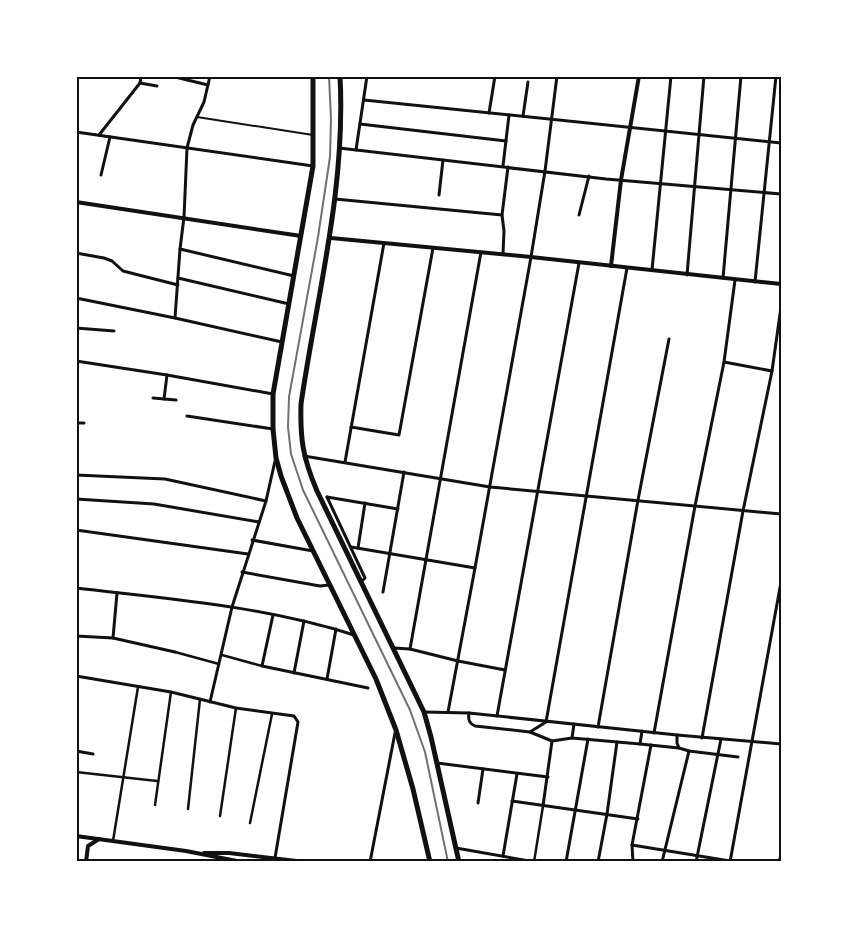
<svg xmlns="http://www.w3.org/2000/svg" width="857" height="938" font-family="'Titillium Web',sans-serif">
	<rect width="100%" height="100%" fill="#fff"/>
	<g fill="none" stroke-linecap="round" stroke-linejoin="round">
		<polyline stroke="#111" stroke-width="2" points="197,117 313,135"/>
		<g stroke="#111" stroke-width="2.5">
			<polyline points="175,652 219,664"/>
			<polyline points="222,655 262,666"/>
			<polyline points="76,772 157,781"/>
			<polyline points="155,805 171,692"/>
			<polyline points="188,809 200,699"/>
			<polyline points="220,816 236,708"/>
			<polyline points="250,823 272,714"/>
			<polyline points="113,841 138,687"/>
			<polyline points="534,862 543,806"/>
		</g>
		<g stroke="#111" stroke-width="3">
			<polyline points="171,76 208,85"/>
			<polyline points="140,83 157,86"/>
			<polyline points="364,100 781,143"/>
			<polyline points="489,113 495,76"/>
			<polyline points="523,116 528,82"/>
			<polyline points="360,124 506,141"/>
			<polyline points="76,132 313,166"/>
			<polyline points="99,135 140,83 141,76"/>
			<polyline points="339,148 606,179 781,194"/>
			<polyline points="356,150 367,76"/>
			<polyline points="503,166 509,115"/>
			<polyline points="101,175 110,137"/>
			<polyline points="439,195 443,160"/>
			<polyline points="335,199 502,215"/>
			<polyline points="579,215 589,176"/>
			<polyline points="180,249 294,276"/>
			<polyline points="76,253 104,258 112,261 123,271 178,285"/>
			<polyline points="503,254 504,231 502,215 508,167"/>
			<polyline points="652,270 671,76"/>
			<polyline points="687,275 704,76"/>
			<polyline points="178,278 289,304"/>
			<polyline points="723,278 741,76"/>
			<polyline points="755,282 776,76"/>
			<polyline points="76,298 175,318 282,342"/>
			<polyline points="175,318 180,249 184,217 187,148 193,125 204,102 210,76"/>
			<polyline points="76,328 114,331"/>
			<polyline points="76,361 167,375 273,394"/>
			<polyline points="724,362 772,371"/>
			<polyline points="153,398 176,400"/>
			<polyline points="164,399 167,375"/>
			<polyline points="187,416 273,429"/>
			<polyline points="76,423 84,423"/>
			<polyline points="351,427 399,435 433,248"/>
			<polyline points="304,456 490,487 781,514"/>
			<polyline points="345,462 384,243"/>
			<polyline points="76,475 165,479 266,501"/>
			<polyline points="327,497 365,578 361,582"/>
			<polyline points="327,497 398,509"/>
			<polyline points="76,499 154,504 259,522"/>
			<polyline points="76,530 248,554"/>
			<polyline points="252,540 313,551"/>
			<polyline points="351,547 475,568"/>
			<polyline points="358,548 365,503"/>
			<polyline points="242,572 320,586 329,585"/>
			<path d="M76,588C169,599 264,606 354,635"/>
			<polyline points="383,592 404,472"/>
			<polyline points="273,615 262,666 368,688"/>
			<polyline points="76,636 113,638 175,652"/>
			<polyline points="113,638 117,593"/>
			<polyline points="394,648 410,649 458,661 505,670"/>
			<polyline points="410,649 481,252"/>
			<polyline points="294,673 304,621"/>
			<polyline points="76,676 171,692 236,708 294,716 298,722 275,858"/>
			<polyline points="327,679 336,629"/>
			<polyline points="210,702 232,607 266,501 275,461"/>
			<polyline points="424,712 469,713 677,735 781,744"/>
			<polyline points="448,712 475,568 531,257 545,171 557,76"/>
			<path d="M469,713C468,720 469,723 475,726L530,732L552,741"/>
			<polyline points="497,716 579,263"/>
			<polyline points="574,724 572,738 640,744 642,731"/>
			<polyline points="598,727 638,500 669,339"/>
			<polyline points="530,732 546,722 627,268"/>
			<polyline points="654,733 695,506 724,362 735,280"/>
			<polyline points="677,735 677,743 679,748 689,751 738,757"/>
			<polyline points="702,738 743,511 772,371 781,307"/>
			<polyline points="640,744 679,748"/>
			<polyline points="76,751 93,754"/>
			<polyline points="437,763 548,777"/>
			<polyline points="512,801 638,819"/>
			<polyline points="478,803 483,769"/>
			<polyline points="543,806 552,741 572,738"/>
			<polyline points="632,845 730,861"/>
			<polyline points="456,848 535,862"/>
			<polyline points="503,856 517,774"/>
			<polyline points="370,862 395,733"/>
			<polyline points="566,862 588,739"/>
			<polyline points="598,862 607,814 617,742"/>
			<polyline points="633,862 632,845 651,745"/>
			<polyline points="662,862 689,751"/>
			<polyline points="696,862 721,739"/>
			<polyline points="730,862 781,582"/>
			<polyline points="779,862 781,855"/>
		</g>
		<g stroke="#111" stroke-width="4">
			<polyline points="76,202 301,236"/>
			<polyline points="331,238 531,257 781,284"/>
			<polyline points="611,266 621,180 639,76"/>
			<polyline points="76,836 186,851 242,862"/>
			<polyline points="204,853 229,853 305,862"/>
			<polyline points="86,862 88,846 99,839"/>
			<polyline points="116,862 151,862"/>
		</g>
		<g stroke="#111" stroke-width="5">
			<polyline points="313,76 313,166 273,394 273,429 276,458 281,476 297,518 376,679 396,730 413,789 430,862"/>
			<path d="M340,76C346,189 317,294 301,404C300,440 303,458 317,491L424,712L431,737L459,862"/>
		</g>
		<polyline stroke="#707070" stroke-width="2" points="329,76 331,119 330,157 318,237 289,397 288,427 291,454 303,490 410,710 425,752 448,862"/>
	</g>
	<rect width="857" height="938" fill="none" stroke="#ffffff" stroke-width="155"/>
	<rect x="78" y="78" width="702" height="782" fill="none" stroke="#111" stroke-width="2"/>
</svg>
